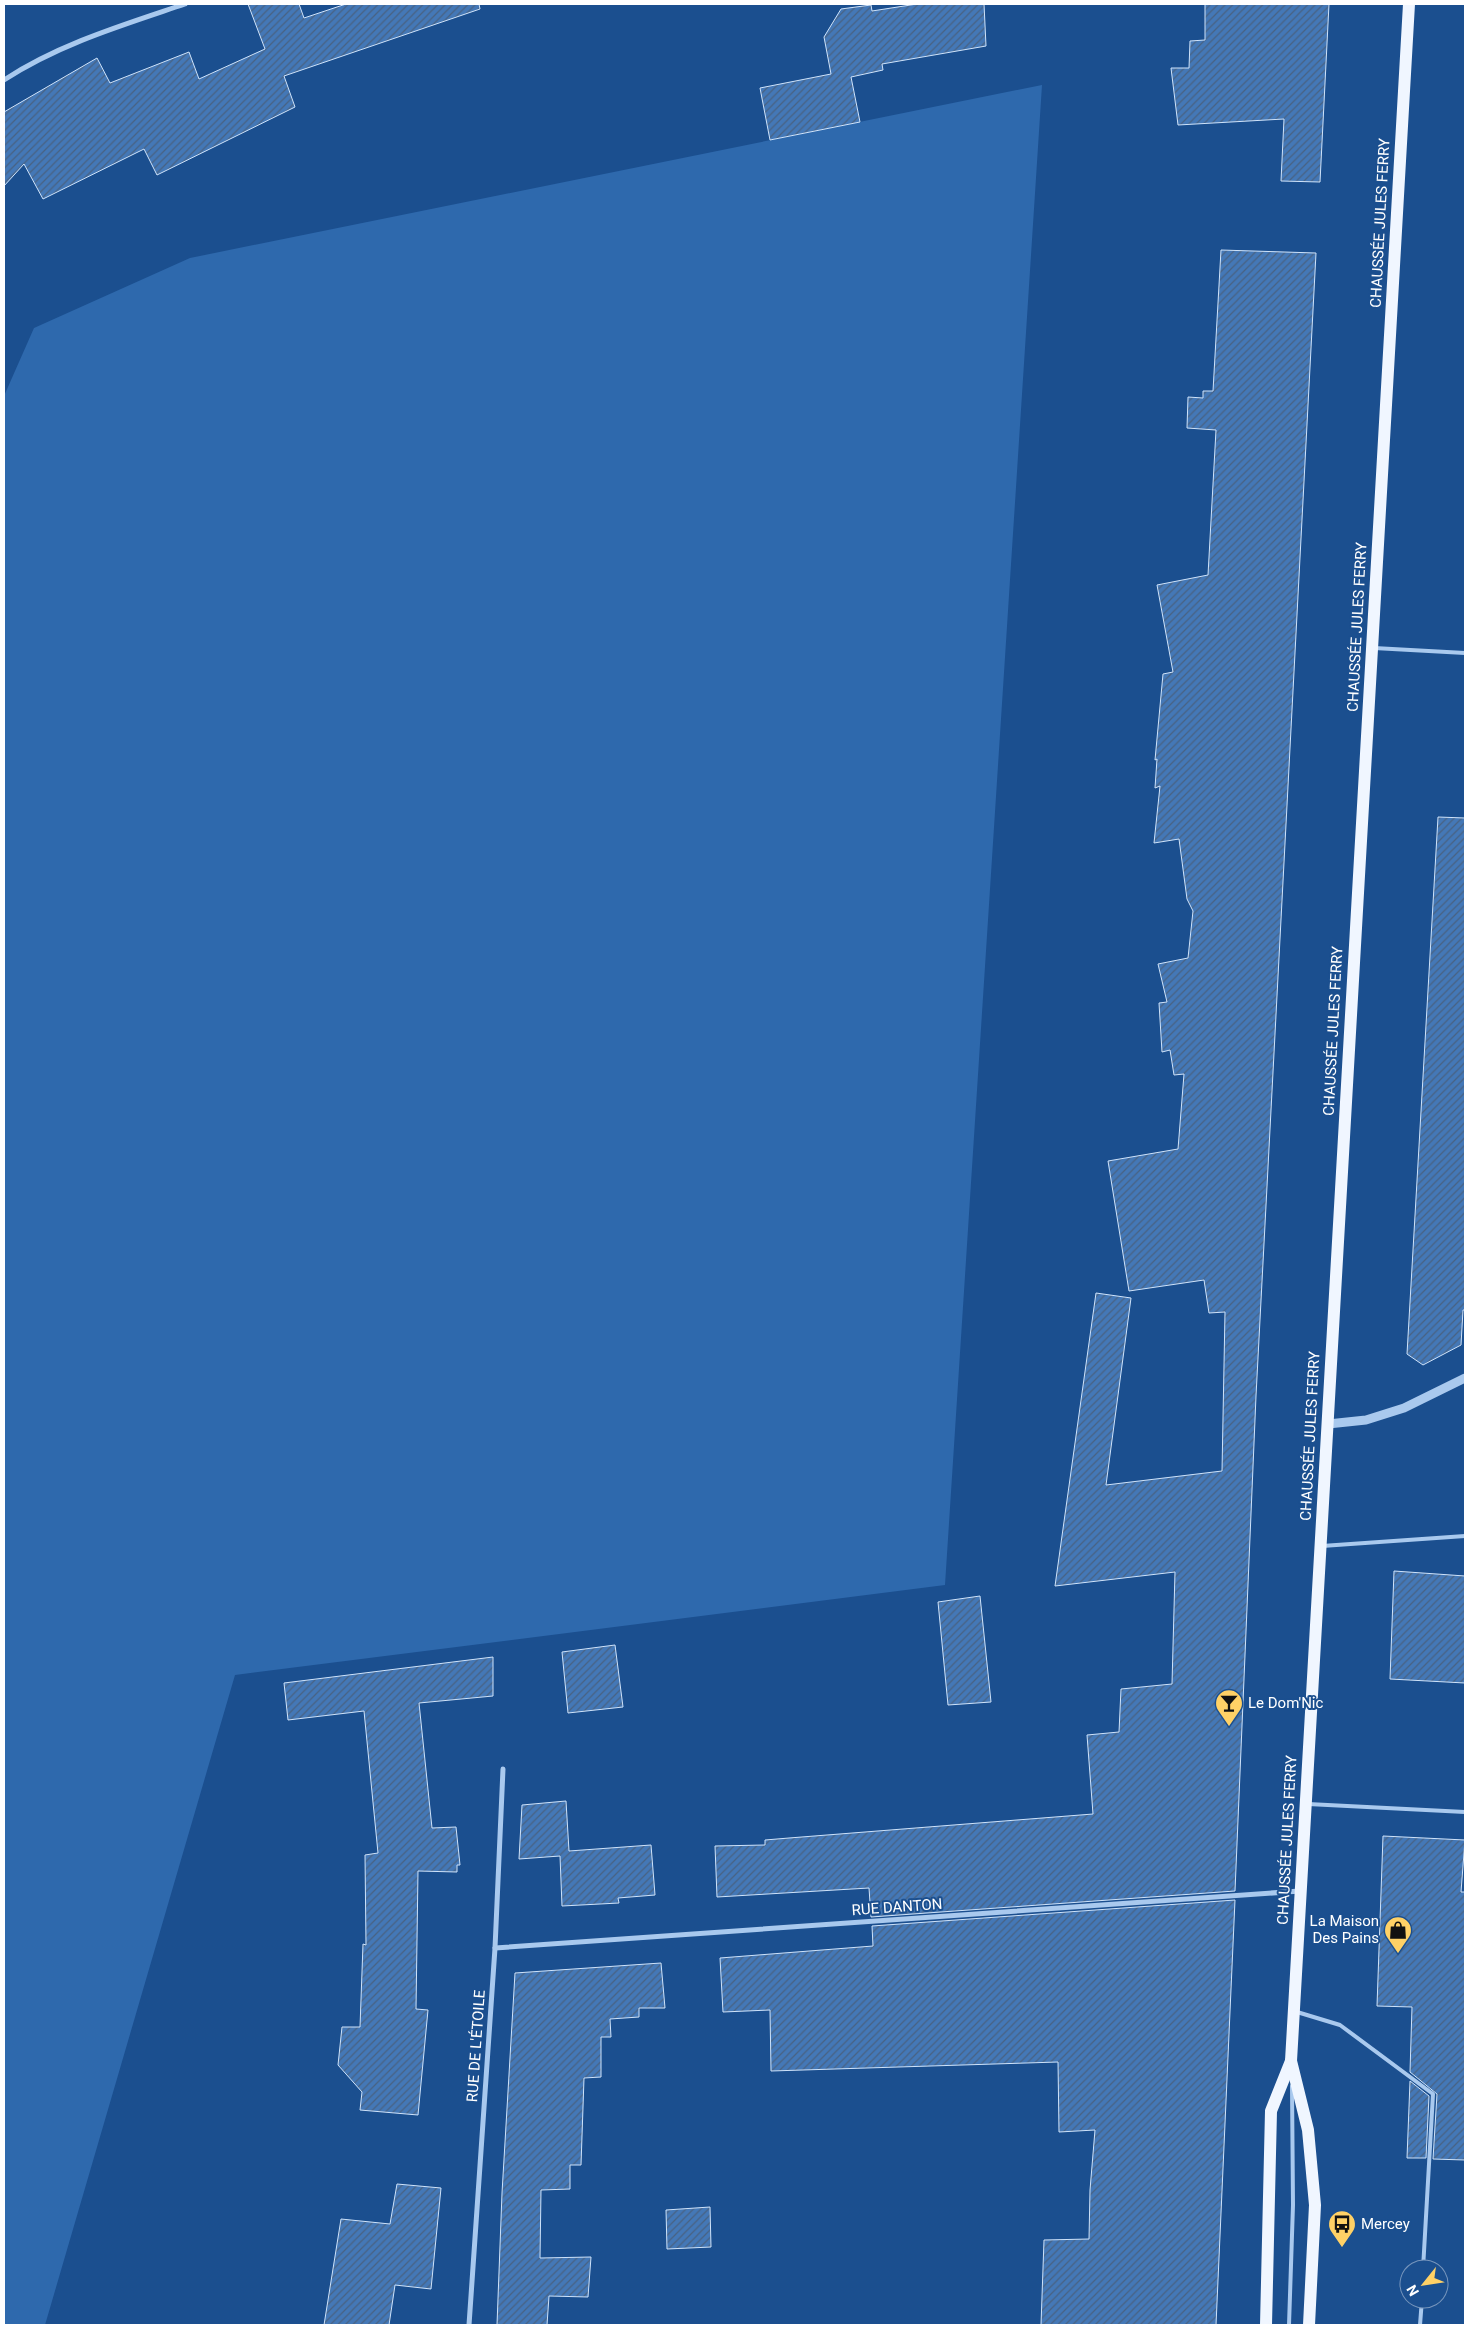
<svg xmlns="http://www.w3.org/2000/svg" width="1469" height="2329" font-family="Roboto,sans-serif">
	<defs>
		<pattern id="building-hatch" width="6" height="6" patternUnits="userSpaceOnUse" patternTransform="scale(1.25)"><rect width="6" height="6" fill="#4478b7"/><path d="M-1 1l2-2M0 6l6-6M5 7l2-2" fill="none" stroke="#486282"/></pattern>
	</defs>
	<rect width="100%" height="100%" fill="#1b4f8f"/>
	<polygon fill="#2e69ad" points="1042,85 945,1585 235,1675 45,2325 4,2325 4,396 34,328 190,258"/>
	<g fill="url(#building-hatch)" stroke="#cfe3fa">
		<polygon points="248,4 299,4 304,18 346,4 479,4 480,9 284,76 295,107 157,175 144,149 43,199 24,164 4,186 4,112 97,58 110,83 189,52 199,79 265,49"/>
		<polygon points="917,4 984,4 986,46 882,64 883,70 851,77 860,122 770,140 760,88 831,74 824,37 841,9 871,5 872,11"/>
		<polygon points="1205,4 1329,4 1320,182 1281,181 1284,119 1178,125 1171,68 1189,68 1190,41 1205,40"/>
		<polygon points="1221,250 1316,253 1256,1396 1235,1891 871,1917 869,1888 717,1897 715,1846 765,1845 765,1840 789,1838 1093,1814 1087,1735 1119,1732 1121,1689 1172,1684 1175,1572 1055,1586 1096,1293 1131,1298 1106,1485 1222,1471 1225,1312 1209,1313 1204,1280 1129,1291 1108,1161 1178,1149 1184,1074 1174,1075 1170,1050 1162,1052 1159,1003 1167,1002 1158,964 1188,958 1193,911 1187,899 1179,839 1154,843 1160,786 1155,788 1157,759 1155,760 1163,674 1173,672 1157,585 1208,575 1216,430 1187,428 1188,397 1203,398 1203,391 1213,391"/>
		<polygon points="1438,817 1465,818 1465,1310 1463,1310 1461,1345 1423,1365 1407,1354"/>
		<polygon points="1394,1571 1465,1576 1465,1683 1390,1679"/>
		<polygon points="980,1596 991,1702 948,1705 938,1602"/>
		<polygon points="615,1645 623,1707 568,1713 562,1652"/>
		<polygon points="493,1657 493,1696 419,1703 432,1828 456,1827 460,1865 457,1865 457,1872 418,1871 416,2009 428,2010 418,2115 360,2110 362,2092 338,2065 342,2027 360,2027 363,1944 366,1945 365,1855 378,1853 364,1711 288,1720 284,1683"/>
		<polygon points="566,1801 569,1851 651,1845 655,1895 618,1898 619,1903 562,1906 560,1856 519,1859 522,1805"/>
		<polygon points="1383,1836 1465,1840 1461,1892 1465,1892 1465,2160 1433,2159 1437,2094 1410,2072 1412,2007 1377,2006"/>
		<polygon points="1235,1900 1216,2325 1041,2325 1044,2240 1089,2239 1090,2190 1095,2130 1059,2132 1058,2062 771,2071 770,2010 723,2012 720,1958 873,1946 872,1926"/>
		<polygon points="661,1963 665,2008 639,2008 639,2017 610,2019 611,2037 601,2037 601,2077 584,2078 581,2165 570,2165 570,2189 541,2190 540,2258 591,2257 588,2297 549,2296 547,2325 497,2325 502,2193 515,1973"/>
		<polygon points="1410,2081 1429,2096 1426,2158 1407,2158"/>
		<polygon points="397,2184 441,2188 431,2289 395,2285 389,2325 324,2325 341,2219 390,2224"/>
		<polygon points="710,2207 711,2247 667,2249 666,2210"/>
	</g>
	<g fill="none" stroke-linecap="round" stroke-linejoin="round">
		<g stroke="#a9c9ee" stroke-width="4">
			<polyline points="1374,648 1465,653"/>
			<polyline points="1322,1546 1465,1536"/>
			<polyline points="1308,1804 1465,1812"/>
			<polyline points="1297,2012 1340,2025 1433,2094 1423,2269"/>
			<polyline points="1289,2325 1293,2205 1292,2086"/>
			<polyline points="1420,2325 1422,2299"/>
		</g>
		<g stroke="#a9c9ee" stroke-width="5">
			<path d="M4,80C59,44 123,25 185,4"/>
			<polyline points="495,1948 1300,1891"/>
			<polyline points="469,2325 495,1948 503,1769"/>
		</g>
		<polyline stroke="#a9c9ee" stroke-width="9" points="1328,1424 1366,1420 1404,1408 1465,1378"/>
		<g stroke="#f0f6ff" stroke-width="12">
			<polyline points="1266,2325 1271,2111 1291,2061"/>
			<polyline points="1309,2325 1315,2205 1308,2130 1291,2061 1409,4"/>
		</g>
	</g>
	<defs>
		<g id="bar-pin" transform="scale(1.4375)"><path d="M0 17L-7.5 6A9.5 9.5 0 1 1 7.5 6Z" fill="#ffd166" stroke="#1b4f8f"/><path d="M-6-5H6L.8 .8V4.5H3.5V6h-7V4.5H-.8V.8Z" fill="#111"/></g>
		<g id="shop-pin" transform="scale(1.4375)"><path d="M0 17L-7.5 6A9.5 9.5 0 1 1 7.5 6Z" fill="#ffd166" stroke="#1b4f8f"/><path d="M-5-2.5h2.3a2.7 3.5 0 0 1 5.4 0H5L5.5 6h-11ZM-1.5-2.5h3a1.5 2.3 0 0 0-3 0Z" fill="#111"/></g>
		<g id="bus-pin" transform="scale(1.4375)"><path d="M0 17L-7.5 6A9.5 9.5 0 1 1 7.5 6Z" fill="#ffd166" stroke="#1b4f8f"/><path d="M-5-6H5V4H4V6H2V4H-2V6H-4V4H-5ZM-3.5-4V0h7V-4ZM-3.5 1.2v1.5H-2V1.2ZM2 1.2v1.5H3.5V1.2Z" fill="#111"/></g>
	</defs>
	<g fill-rule="evenodd">
		<use href="#bar-pin" x="1229" y="1703"/>
		<use href="#shop-pin" x="1398" y="1930"/>
		<use href="#bus-pin" x="1342" y="2224"/>
	</g>
	<g text-anchor="middle" stroke-width="4" stroke-linejoin="round" paint-order="stroke">
		<g font-size="15" fill="#fff" stroke="#1b4f8f">
			<text transform="translate(1380 223) rotate(-87)" y="5">CHAUSSÉE JULES FERRY</text>
			<text transform="translate(1357 627) rotate(-87)" y="5">CHAUSSÉE JULES FERRY</text>
			<text transform="translate(1333 1031) rotate(-87)" y="5">CHAUSSÉE JULES FERRY</text>
			<text transform="translate(1310 1436) rotate(-87)" y="5">CHAUSSÉE JULES FERRY</text>
			<text transform="translate(1287 1840) rotate(-87)" y="5">CHAUSSÉE JULES FERRY</text>
			<text transform="translate(897 1907) rotate(-4)" y="5">RUE DANTON</text>
			<text transform="translate(476 2046) rotate(-86)" y="5">RUE DE L'ÉTOILE</text>
		</g>
		<g font-size="15" fill="#fff" stroke="#1b4f8f" text-anchor="start">
			<text x="1248" y="1708">Le Dom'Nic</text>
			<text x="1379" y="1926" text-anchor="end">La Maison<tspan x="1379" dy="17">Des Pains</tspan></text>
			<text x="1361" y="2229">Mercey</text>
		</g>
	</g>
	<rect width="1469" height="2329" fill="none" stroke="#ffffff" stroke-width="10"/>
	<g transform="translate(1424 2284) rotate(240)"><circle r="24" fill="#1b4f8f" stroke="#7695bc"/>
	<path d="M0-4L9 19L0 12L-9 19Z" fill="#ffd166"/>
	<text y="-8" font-size="14" font-weight="bold" text-anchor="middle" fill="#ffffff">N</text>
	</g>
</svg>
